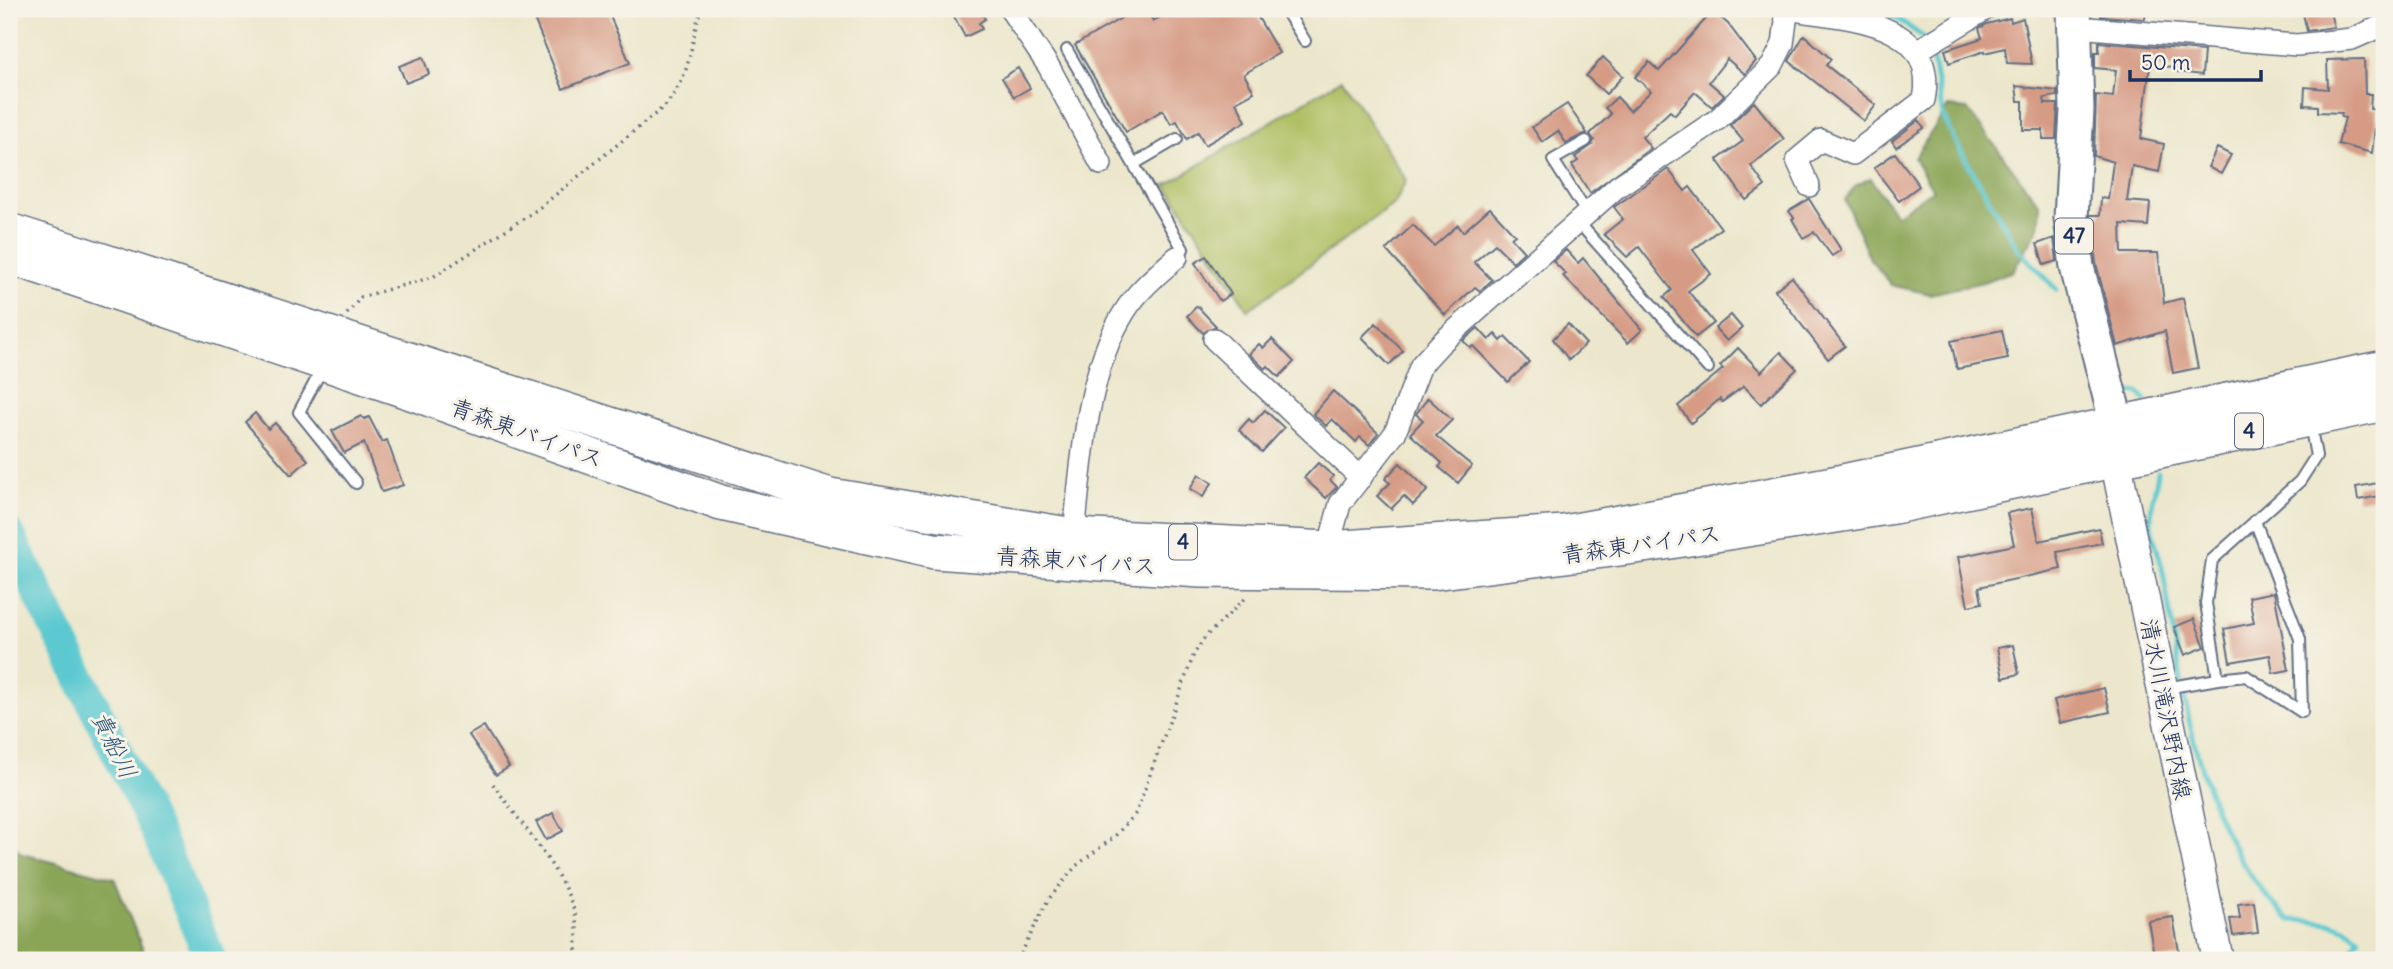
<svg xmlns="http://www.w3.org/2000/svg" width="2393" height="969" font-family="Delius,'Klee One',sans-serif">
	<rect width="100%" height="100%" fill="#f7f3e8"/>
	<filter id="ink" filterUnits="userSpaceOnUse"><feTurbulence type="fractalNoise" baseFrequency=".0143" numOctaves="2"/><feDisplacementMap in="SourceGraphic" scale="14" xChannelSelector="R" yChannelSelector="G"/><feConvolveMatrix kernelMatrix="1 2 1 2 8 2 1 2 1" color-interpolation-filters="sRGB"/></filter>
	<filter id="wash" filterUnits="userSpaceOnUse"><feTurbulence type="fractalNoise" baseFrequency=".00686" numOctaves="4" result="noise"/><feDisplacementMap in="SourceGraphic" scale="28" xChannelSelector="R" yChannelSelector="G"/><feGaussianBlur stdDeviation="1.57" result="paint"/><feColorMatrix in="noise" values="0 0 0 0 0 0 0 0 0 0 0 0 0 0 0 0 0 1.4 0 .05"/><feComposite in="paint" operator="in"/></filter>
	<g filter="url(#wash)">
		<rect width="100%" height="100%" fill="#ece7cc"/>
		<polygon fill="#aebe61" stroke="#647660" stroke-width="2" points="1342,79 1406,180 1395,203 1248,310 1166,185"/>
		<g fill="#8aa557" stroke="#526a5a" stroke-width="2">
			<polygon points="1948,107 1967,109 2040,205 2038,229 2013,271 1983,282 1930,294 1891,285 1870,259 1845,200 1855,186 1870,178 1896,215 1933,190 1914,158"/>
			<polygon points="9,842 22,854 114,878 147,960 9,960"/>
		</g>
		<g fill="none" stroke-linecap="round" stroke-linejoin="round">
			<g stroke="#5cc9d0" stroke-width="5">
				<polyline points="1860,11 1897,18 1923,37"/>
				<polyline points="1932,54 1943,116 1959,148 2018,249 2056,289"/>
				<polyline points="2129,392 2138,393 2145,400"/>
				<path d="M2158,472C2156,488 2149,509 2151,525C2154,542 2161,559 2164,577C2183,691 2197,839 2290,920C2314,921 2341,920 2359,938L2346,960"/>
			</g>
			<polyline stroke="#5cc9d0" stroke-width="32" points="9,534 156,831 211,960"/>
		</g>
		<g id="blocks">
			<g fill="#d69b85">
				<polygon points="530,9 607,9 630,63 563,89"/>
				<polygon points="950,9 979,9 985,19 979,23 982,29 965,37"/>
				<polygon points="1137,9 1146,9 1153,21 1175,9 1253,9 1279,53 1244,74 1254,92 1236,102 1246,121 1205,145 1198,132 1187,139 1177,121 1171,124 1163,110 1126,132 1075,45"/>
				<polygon points="2101,9 2146,9 2145,19 2101,16"/>
				<polygon points="2305,9 2329,9 2334,27 2307,31 2303,14 2306,13"/>
				<polygon points="1713,11 1728,24 1756,61 1745,74 1727,59 1709,82 1724,95 1712,107 1695,92 1675,115 1670,111 1642,137 1651,148 1590,193 1572,165 1578,161 1575,157 1592,145 1594,140 1590,134 1611,114 1605,108 1617,97 1630,111 1651,91 1635,77 1649,62 1659,71"/>
				<polygon points="2010,18 2011,22 2023,18 2032,64 2007,63 2005,48 1985,53 1985,51 1949,63 1945,50 1982,38 1979,28 1987,24"/>
				<polygon points="1804,35 1831,59 1826,65 1876,105 1864,121 1789,61"/>
				<polygon points="2099,42 2204,51 2202,75 2177,72 2178,67 2150,66 2141,139 2164,144 2159,172 2132,166 2127,201 2150,203 2148,226 2121,224 2122,253 2158,253 2164,303 2183,298 2198,368 2173,373 2165,331 2117,346 2096,263 2090,217 2090,215 2100,215 2101,198 2108,199 2113,162 2094,156 2096,95 2113,97 2116,70 2095,68 2095,52 2099,52"/>
				<polygon points="423,57 429,74 406,83 399,66"/>
				<polygon points="1603,57 1623,76 1606,94 1586,76"/>
				<polygon points="2364,59 2365,94 2371,94 2370,109 2377,110 2372,153 2338,144 2345,118 2341,117 2342,113 2318,112 2318,106 2304,105 2305,87 2328,89 2327,60"/>
				<polygon points="1018,68 1030,88 1014,97 1002,78"/>
				<polygon points="2016,86 2057,91 2057,96 2044,98 2045,104 2058,104 2056,139 2043,139 2043,130 2023,130 2023,101 2018,101"/>
				<polygon points="1754,102 1784,139 1751,166 1765,186 1746,200 1717,160 1743,141 1730,125"/>
				<polygon points="1567,104 1587,133 1566,143 1558,131 1542,142 1532,127"/>
				<polygon points="1919,120 1924,128 1896,147 1892,141"/>
				<polygon points="2217,148 2231,155 2221,174 2208,167"/>
				<polygon points="1895,153 1919,186 1899,201 1874,168"/>
				<polygon points="1668,169 1685,191 1690,187 1721,228 1693,250 1711,274 1688,291 1714,323 1696,337 1664,297 1672,290 1639,247 1627,257 1604,234 1623,219 1614,207"/>
				<polygon points="1809,199 1841,250 1832,256 1814,232 1803,238 1792,219 1794,218 1789,211"/>
				<polygon points="1490,208 1515,235 1511,238 1524,252 1513,262 1495,244 1474,262 1492,280 1480,291 1475,287 1445,315 1386,250 1413,225 1434,246 1458,225 1463,232"/>
				<polygon points="2054,238 2057,261 2044,265 2037,244"/>
				<polygon points="1566,250 1578,263 1583,258 1642,330 1628,343 1563,276 1566,274 1553,261"/>
				<polygon points="1206,256 1231,294 1220,301 1195,263"/>
				<polygon points="1792,277 1845,346 1828,359 1775,290"/>
				<polygon points="1197,306 1216,326 1203,333 1187,316"/>
				<polygon points="1731,315 1742,328 1727,341 1715,328"/>
				<polygon points="1376,323 1403,351 1389,365 1362,337"/>
				<polygon points="1568,324 1586,344 1569,360 1553,339"/>
				<polygon points="1478,328 1489,340 1495,334 1501,341 1505,337 1529,362 1508,382 1473,346 1471,348 1463,341"/>
				<polygon points="2002,330 2008,359 1957,369 1951,341"/>
				<polygon points="1272,339 1294,362 1279,377 1268,366 1265,369 1249,354 1259,344 1263,348"/>
				<polygon points="1738,348 1761,372 1781,352 1797,369 1761,404 1744,386 1722,402 1720,399 1691,423 1678,406 1723,369 1720,366"/>
				<polygon points="1333,391 1378,433 1369,445 1360,437 1356,442 1332,419 1326,426 1313,414"/>
				<polygon points="1428,398 1452,420 1436,436 1472,466 1458,483 1439,467 1442,463 1410,434 1423,420 1416,414"/>
				<polygon points="1265,410 1284,428 1262,452 1239,430 1249,419 1253,423"/>
				<polygon points="255,413 268,429 275,423 308,460 291,475 245,422"/>
				<polygon points="361,416 364,419 369,417 382,442 387,440 403,485 382,492 364,443 344,453 332,431"/>
				<polygon points="1318,463 1333,476 1330,480 1337,487 1326,498 1304,478"/>
				<polygon points="1400,463 1428,490 1413,505 1404,496 1391,509 1377,496 1390,483 1385,479"/>
				<polygon points="1199,474 1212,483 1203,497 1190,489"/>
				<polygon points="2378,483 2380,496 2358,500 2356,487"/>
				<polygon points="2032,508 2039,541 2099,528 2102,543 2057,552 2061,569 1979,587 1982,603 1968,606 1958,557 2014,545 2007,513"/>
				<polygon points="2274,592 2289,670 2273,673 2270,655 2230,662 2224,629 2254,623 2249,597"/>
				<polygon points="2194,619 2205,647 2185,655 2174,627"/>
				<polygon points="2013,645 2019,674 2003,678 1997,648"/>
				<polygon points="2104,688 2110,712 2060,723 2054,700"/>
				<polygon points="484,726 509,767 496,775 469,735"/>
				<polygon points="553,813 563,831 546,840 536,822"/>
				<polygon points="2254,902 2258,933 2233,936 2230,919 2240,918 2238,904"/>
				<polygon points="2173,917 2180,957 2155,960 2148,921"/>
			</g>
		</g>
	</g>
	<g filter="url(#ink)">
		<use href="#blocks" fill-opacity="0" stroke="#646f84" stroke-width="2"/>
		<g fill="none" stroke-linecap="round" stroke-linejoin="round">
			<g stroke="#646f84" stroke-width="14">
				<g id="service">
					<polyline points="1285,9 1305,41"/>
					<polyline points="1067,50 1183,249 1177,257"/>
					<polyline points="1586,141 1553,160 1588,215"/>
					<polyline points="1134,164 1177,139"/>
					<polyline points="1579,223 1708,368"/>
					<polyline points="323,367 299,412 356,483"/>
					<polyline points="2218,679 2246,676 2302,712 2300,639 2255,521"/>
					<polyline points="2165,688 2218,679 2206,603 2212,560 2300,481 2316,456 2310,424"/>
				</g>
			</g>
			<g stroke="#646f84" stroke-width="24">
				<g id="minor">
					<polyline points="1010,9 1049,67 1101,164"/>
					<path d="M1784,9C1840,18 1940,18 1924,100L1853,154L1821,140L1797,160L1809,186"/>
					<polyline points="2077,27 2297,45 2352,39 2384,25"/>
					<polyline points="1917,51 1986,9"/>
					<polyline points="1214,339 1361,478"/>
					<path d="M1074,536C1081,466 1086,372 1125,311C1138,290 1158,274 1177,257"/>
					<polyline points="1328,549 1340,504 1395,433 1421,365 1441,343 1617,187 1718,119 1772,66 1783,44 1786,21 1784,9"/>
				</g>
			</g>
			<g stroke="#646f84" stroke-width="33">
				<polyline id="secondary" points="2115,458 2218,960"/>
			</g>
			<g stroke="#646f84" stroke-width="37">
				<polyline id="primary" points="2074,9 2077,110 2071,218 2077,267 2113,409 2115,452"/>
			</g>
			<g stroke="#646f84" stroke-width="38">
				<g id="trunk">
					<polyline points="9,231 830,496 1074,536 1328,549 1564,533 1828,485 2384,368"/>
					<polyline points="9,256 411,392 721,503 934,551 1200,570 1433,572 1651,544 1894,506 2384,403"/>
				</g>
			</g>
			<g stroke="#646f84" stroke-width="3.5" stroke-dasharray="2 5" stroke-linecap="butt">
				<path d="M347,314L361,297L433,277L538,209L665,106C694,70 688,49 701,9"/>
				<path d="M493,784C518,820 558,865 573,907C579,925 577,942 575,960"/>
				<polyline points="1018,960 1048,900 1076,866 1114,837 1136,813 1194,654 1205,637 1248,596"/>
			</g>
			<use href="#service" stroke="#fff" stroke-width="10"/>
			<use href="#minor" stroke="#fff" stroke-width="21"/>
			<use href="#secondary" stroke="#fff" stroke-width="30"/>
			<use href="#primary" stroke="#fff" stroke-width="33"/>
			<use href="#trunk" stroke="#fff" stroke-width="35"/>
		</g>
	</g>
	<g text-anchor="middle" stroke-width="6" stroke-linejoin="round" paint-order="stroke">
		<g fill="#f7f3e8" stroke="#5d6a87" stroke-width="2">
			<rect x="2055" y="218.5" width="38" height="35" rx="5"/>
			<rect x="2235" y="413.5" width="28" height="35" rx="5"/>
			<rect x="1169" y="524.5" width="28" height="35" rx="5"/>
		</g>
		<g font-size="21" font-weight="bold" fill="#1b2f5e">
			<text x="2074" y="243">47</text>
			<text x="2249" y="438">4</text>
			<text x="1183" y="549">4</text>
		</g>
		<g font-size="23" fill="#1b2f5e" stroke="#f7f3e8">
			<text transform="translate(527 433) rotate(20)" y="8">青森東バイパス</text>
			<text transform="translate(1641 544) rotate(-8)" y="8">青森東バイパス</text>
			<text transform="translate(1076 561) rotate(4)" y="8">青森東バイパス</text>
			<text transform="translate(2166 709) rotate(79)" y="8">清水川滝沢野内線</text>
		</g>
		<g font-size="24" font-style="italic" fill="#2b567a" stroke="#f7f3e8">
			<text transform="translate(114 745) rotate(64)" y="8">貴船川</text>
		</g>
	</g>
	<rect width="2393" height="969" fill="none" stroke="#f7f3e8" stroke-width="35"/>
	<path d="M2130 70v10h131v-10" fill="none" stroke="#1b2f5e" stroke-width="3.5"/>
	<text x="2141" y="70" font-size="21" fill="#1b2f5e" stroke="#f7f3e8" stroke-width="5" paint-order="stroke">50 m</text>
</svg>
